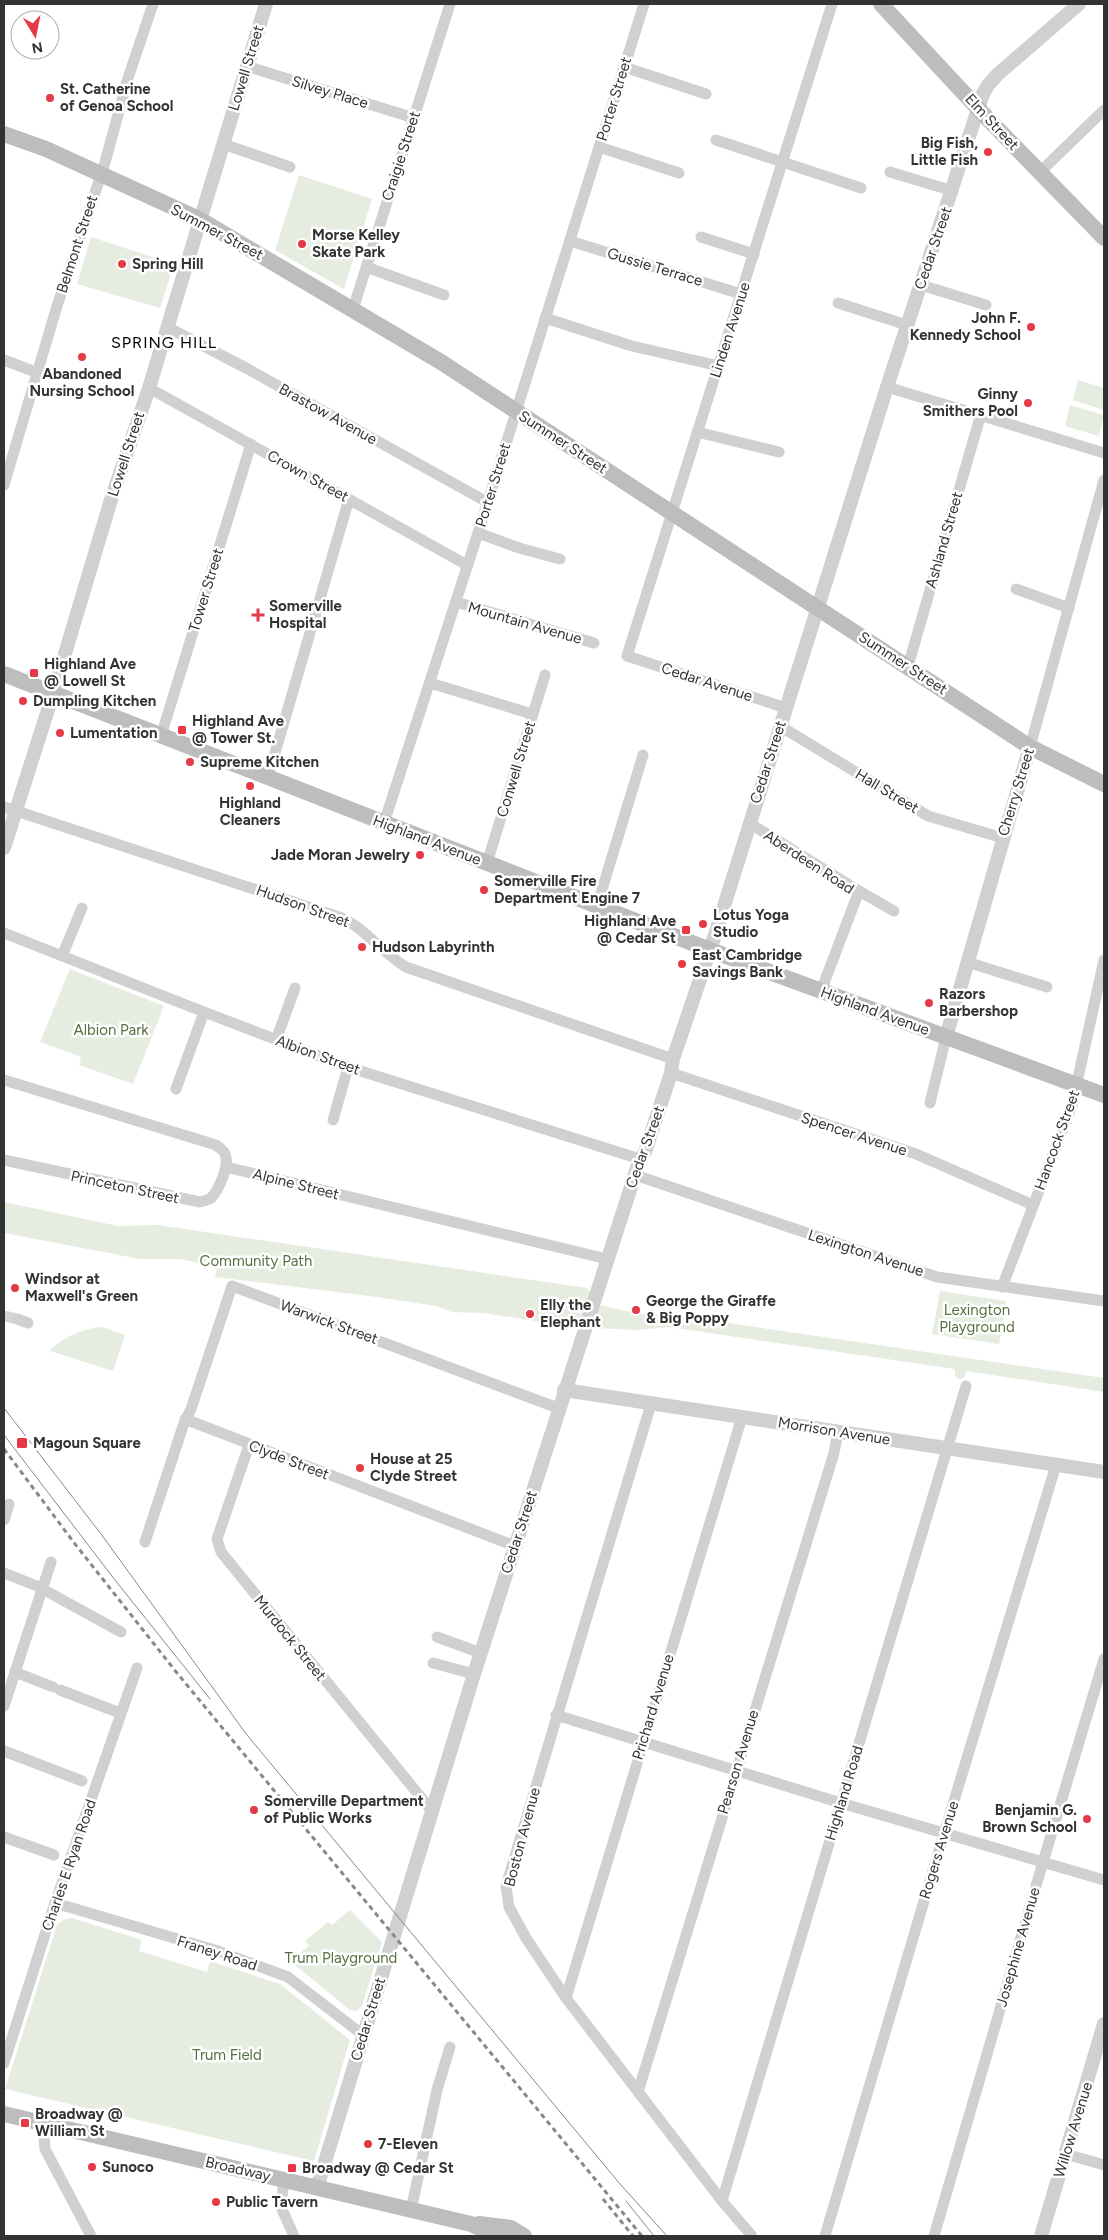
<svg xmlns="http://www.w3.org/2000/svg" width="1108" height="2240" font-family="Figtree,sans-serif">
	<rect width="100%" height="100%" fill="#fff"/>
	<g fill="#e6ecdf">
		<polygon points="299,175 372,199 344,289 275,250"/>
		<polygon points="91,237 174,264 160,308 77,284"/>
		<polygon points="1078,380 1104,388 1104,410 1073,400"/>
		<polygon points="1070,405 1104,415 1099,436 1065,426"/>
		<polygon points="70,969 164,1006 133,1084 79,1065 81,1057 40,1042"/>
		<polygon points="4,1202 118,1226 158,1225 587,1288 599,1305 650,1316 666,1314 1104,1378 1104,1392 966,1371 965,1377 960,1380 955,1376 955,1369 669,1327 636,1330 574,1327 483,1313 452,1312 436,1306 377,1297 215,1277 217,1267 180,1259 140,1259 4,1233"/>
		<polygon points="940,1291 1006,1301 999,1344 932,1334"/>
		<path d="M103,1327L125,1335L113,1371L50,1351C60,1338 87,1327 103,1327Z"/>
		<polygon points="350,1910 382,1942 362,2006 357,2011 350,2010 290,1961 309,1946 305,1941 328,1922 332,1925"/>
		<polygon points="72,1918 142,1940 139,1951 207,1972 210,1961 280,1984 350,2040 314,2161 5,2089 57,1925 63,1920"/>
	</g>
	<g fill="none" stroke-linecap="round" stroke-linejoin="round">
		<polyline stroke="#d6d6d6" stroke-width="11" stroke-dasharray="11 5.5" stroke-linecap="butt" points="4,1316 17,1319"/>
		<g stroke="#d0d0d0" stroke-width="11">
			<polyline points="246,66 414,118"/>
			<polyline points="624,67 706,94"/>
			<polyline points="716,140 861,188"/>
			<polyline points="223,144 290,167"/>
			<polyline points="599,147 679,173"/>
			<polyline points="890,172 953,191"/>
			<polyline points="1040,172 1104,110"/>
			<polyline points="701,237 754,254"/>
			<polyline points="570,241 741,294"/>
			<polyline points="366,267 444,295"/>
			<polyline points="921,285 986,305"/>
			<polyline points="838,303 907,325"/>
			<polyline points="353,309 450,4"/>
			<polyline points="545,318 632,346 719,366"/>
			<polyline points="167,327 246,368 487,502"/>
			<polyline points="4,360 38,373"/>
			<polyline points="887,387 1104,453"/>
			<polyline points="149,388 467,565"/>
			<polyline points="697,432 779,452"/>
			<polyline points="4,485 57,306 104,166 128,78 153,4"/>
			<polyline points="478,533 519,548 560,559"/>
			<polyline points="1016,589 1069,608"/>
			<polyline points="456,602 594,643"/>
			<polyline points="908,666 981,414"/>
			<polyline points="430,683 532,714"/>
			<polyline points="786,708 627,656 832,4"/>
			<polyline points="780,726 928,816 1003,838"/>
			<polyline points="161,736 251,444"/>
			<polyline points="1030,747 1104,480"/>
			<polyline points="268,777 349,499"/>
			<path d="M4,807L342,918C366,929 382,953 406,967L673,1059"/>
			<polyline points="384,823 478,533 644,4"/>
			<polyline points="749,823 859,891 821,991"/>
			<polyline points="487,863 545,675"/>
			<polyline points="859,891 894,911"/>
			<polyline points="597,906 643,755"/>
			<polyline points="4,933 204,1012 348,1067 640,1159"/>
			<polyline points="62,956 82,908"/>
			<polyline points="967,962 1047,987"/>
			<polyline points="276,1040 295,988"/>
			<polyline points="671,1073 916,1154 1033,1205"/>
			<path d="M4,1080L216,1145C220,1148 225,1151 226,1157C228,1168 219,1190 211,1198C208,1200 204,1201 200,1202L4,1160"/>
			<polyline points="176,1089 204,1012"/>
			<polyline points="930,1103 946,1037"/>
			<polyline points="333,1120 348,1067"/>
			<polyline points="226,1167 607,1259"/>
			<polyline points="635,1175 937,1277 1104,1301"/>
			<polyline points="1002,1287 1072,1105 1104,960"/>
			<polyline points="17,1319 28,1323"/>
			<polyline points="651,1404 506,1886 509,1907 526,1938 566,1998 722,2201 752,2236"/>
			<polyline points="185,1419 515,1546"/>
			<polyline points="249,1445 217,1539 221,1552 432,1811"/>
			<polyline points="4,1520 9,1504"/>
			<polyline points="145,1542 183,1426 191,1409 232,1286 558,1408"/>
			<polyline points="4,1573 37,1586 121,1632"/>
			<polyline points="437,1637 481,1653"/>
			<polyline points="433,1663 474,1674"/>
			<polyline points="15,1672 53,1687"/>
			<polyline points="60,1690 120,1713"/>
			<polyline points="4,1706 51,1562"/>
			<polyline points="556,1715 841,1803 1104,1880"/>
			<polyline points="4,1751 82,1781"/>
			<polyline points="4,1837 54,1855"/>
			<polyline points="55,1903 215,1950 288,1977 363,2035"/>
			<polyline points="566,1998 742,1417"/>
			<polyline points="4,2063 55,1903 137,1668"/>
			<polyline points="638,2092 834,1453 838,1432"/>
			<polyline points="43,2123 45,2149 91,2236"/>
			<polyline points="1066,2154 1104,2165"/>
			<polyline points="284,2180 281,2207 294,2236"/>
			<polyline points="722,2201 966,1386"/>
			<polyline points="411,2210 437,2090 450,2047"/>
			<polyline points="825,2236 940,1847 1056,1465"/>
			<polyline points="934,2236 1043,1862 1104,1659"/>
		</g>
		<g stroke="#d0d0d0" stroke-width="14">
			<polyline points="4,848 53,694 110,503 149,388 266,4"/>
			<polyline points="946,1037 1030,747"/>
			<polyline points="564,1390 1104,1472"/>
			<polyline points="317,2188 474,1674 640,1159 645,1152 671,1073 673,1059 714,938 887,387 983,94 988,85 998,74 1079,4"/>
			<polyline points="1041,2236 1104,2024"/>
		</g>
		<g stroke="#bdbdbd" stroke-width="16">
			<polyline points="881,4 987,118 1104,238"/>
			<polyline points="4,134 46,149 199,219 441,362 1030,747 1104,784"/>
			<polyline points="4,674 710,950 1104,1095"/>
			<polyline points="4,2114 471,2224 497,2236"/>
			<polyline points="479,2224 511,2228 524,2236"/>
		</g>
		<g stroke="#888" stroke-width="1">
			<polyline points="4,1408 101,1534 247,1735 620,2184 667,2236"/>
			<polyline points="4,1435 115,1580 210,1699"/>
			<polyline points="626,2201 654,2236"/>
		</g>
		<g stroke="#888" stroke-width="3" stroke-dasharray="5 4" stroke-linecap="butt">
			<polyline points="4,1449 75,1544 177,1673 642,2236"/>
			<polyline points="603,2199 633,2236"/>
		</g>
	</g>
	<g fill="#e63946" stroke="#fff" stroke-width="2">
		<circle cx="50" cy="98" r="5"/>
		<circle cx="988" cy="152" r="5"/>
		<circle cx="302" cy="244" r="5"/>
		<circle cx="122" cy="264" r="5"/>
		<circle cx="1031" cy="327" r="5"/>
		<circle cx="82" cy="357" r="5"/>
		<circle cx="1028" cy="403" r="5"/>
		<path d="M255.5 607.5h5v5h5v5h-5v5h-5v-5h-5v-5h5z"/>
		<rect x="29" y="668" width="10" height="10" rx="2.5"/>
		<circle cx="23" cy="701" r="5"/>
		<rect x="177" y="725" width="10" height="10" rx="2.5"/>
		<circle cx="60" cy="733" r="5"/>
		<circle cx="190" cy="762" r="5"/>
		<circle cx="250" cy="786" r="5"/>
		<circle cx="420" cy="855" r="5"/>
		<circle cx="484" cy="890" r="5"/>
		<circle cx="703" cy="924" r="5"/>
		<rect x="681" y="925" width="10" height="10" rx="2.5"/>
		<circle cx="362" cy="947" r="5"/>
		<circle cx="682" cy="964" r="5"/>
		<circle cx="929" cy="1003" r="5"/>
		<circle cx="15" cy="1288" r="5"/>
		<circle cx="636" cy="1310" r="5"/>
		<circle cx="530" cy="1314" r="5"/>
		<rect x="16" y="1437" width="12" height="12" rx="2.5"/>
		<circle cx="360" cy="1468" r="5"/>
		<circle cx="254" cy="1810" r="5"/>
		<circle cx="1087" cy="1819" r="5"/>
		<rect x="20" y="2118" width="10" height="10" rx="2.5"/>
		<circle cx="368" cy="2144" r="5"/>
		<circle cx="92" cy="2167" r="5"/>
		<rect x="287" y="2163" width="10" height="10" rx="2.5"/>
		<circle cx="216" cy="2202" r="5"/>
	</g>
	<g text-anchor="middle" stroke-width="5" stroke-linejoin="round" paint-order="stroke">
		<g font-size="15" fill="#333" stroke="#fff">
			<text transform="translate(246 68) rotate(-73)" y="5">Lowell Street</text>
			<text transform="translate(330 92) rotate(17)" y="5">Silvey Place</text>
			<text transform="translate(614 99) rotate(-73)" y="5">Porter Street</text>
			<text transform="translate(992 122) rotate(47)" y="5">Elm Street</text>
			<text transform="translate(401 156) rotate(-72)" y="5">Craigie Street</text>
			<text transform="translate(217 232) rotate(28)" y="5">Summer Street</text>
			<text transform="translate(77 244) rotate(-72)" y="5">Belmont Street</text>
			<text transform="translate(933 248) rotate(-71)" y="5">Cedar Street</text>
			<text transform="translate(655 267) rotate(17)" y="5">Gussie Terrace</text>
			<text transform="translate(730 330) rotate(-72)" y="5">Linden Avenue</text>
			<text transform="translate(328 414) rotate(29)" y="5">Brastow Avenue</text>
			<text transform="translate(563 442) rotate(33)" y="5">Summer Street</text>
			<text transform="translate(126 454) rotate(-72)" y="5">Lowell Street</text>
			<text transform="translate(308 476) rotate(29)" y="5">Crown Street</text>
			<text transform="translate(493 485) rotate(-73)" y="5">Porter Street</text>
			<text transform="translate(944 540) rotate(-74)" y="5">Ashland Street</text>
			<text transform="translate(206 590) rotate(-73)" y="5">Tower Street</text>
			<text transform="translate(525 623) rotate(16)" y="5">Mountain Avenue</text>
			<text transform="translate(903 663) rotate(33)" y="5">Summer Street</text>
			<text transform="translate(707 682) rotate(18)" y="5">Cedar Avenue</text>
			<text transform="translate(768 762) rotate(-72)" y="5">Cedar Street</text>
			<text transform="translate(516 769) rotate(-73)" y="5">Conwell Street</text>
			<text transform="translate(887 791) rotate(31)" y="5">Hall Street</text>
			<text transform="translate(1016 792) rotate(-73)" y="5">Cherry Street</text>
			<text transform="translate(427 840) rotate(21)" y="5">Highland Avenue</text>
			<text transform="translate(809 862) rotate(33)" y="5">Aberdeen Road</text>
			<text transform="translate(303 906) rotate(20)" y="5">Hudson Street</text>
			<text transform="translate(875 1011) rotate(20)" y="5">Highland Avenue</text>
			<text transform="translate(318 1055) rotate(20)" y="5">Albion Street</text>
			<text transform="translate(854 1134) rotate(18)" y="5">Spencer Avenue</text>
			<text transform="translate(1057 1140) rotate(-70)" y="5">Hancock Street</text>
			<text transform="translate(645 1147) rotate(-70)" y="5">Cedar Street</text>
			<text transform="translate(296 1184) rotate(14)" y="5">Alpine Street</text>
			<text transform="translate(125 1187) rotate(12)" y="5">Princeton Street</text>
			<text transform="translate(866 1253) rotate(18)" y="5">Lexington Avenue</text>
			<text transform="translate(329 1322) rotate(20)" y="5">Warwick Street</text>
			<text transform="translate(834 1431) rotate(9)" y="5">Morrison Avenue</text>
			<text transform="translate(289 1460) rotate(21)" y="5">Clyde Street</text>
			<text transform="translate(519 1532) rotate(-72)" y="5">Cedar Street</text>
			<text transform="translate(290 1638) rotate(51)" y="5">Murdock Street</text>
			<text transform="translate(653 1707) rotate(-73)" y="5">Prichard Avenue</text>
			<text transform="translate(738 1762) rotate(-73)" y="5">Pearson Avenue</text>
			<text transform="translate(844 1793) rotate(-73)" y="5">Highland Road</text>
			<text transform="translate(522 1837) rotate(-75)" y="5">Boston Avenue</text>
			<text transform="translate(939 1850) rotate(-73)" y="5">Rogers Avenue</text>
			<text transform="translate(69 1865) rotate(-71)" y="5">Charles E Ryan Road</text>
			<text transform="translate(1018 1947) rotate(-74)" y="5">Josephine Avenue</text>
			<text transform="translate(217 1953) rotate(18)" y="5">Franey Road</text>
			<text transform="translate(368 2019) rotate(-73)" y="5">Cedar Street</text>
			<text transform="translate(1073 2130) rotate(-73)" y="5">Willow Avenue</text>
			<text transform="translate(238 2169) rotate(13)" y="5">Broadway</text>
		</g>
		<g font-size="15" font-weight="bold" fill="#333" stroke="#fff" text-anchor="start">
			<text x="60" y="94">St. Catherine<tspan x="60" dy="17">of Genoa School</tspan></text>
			<text x="978" y="148" text-anchor="end">Big Fish,<tspan x="978" dy="17">Little Fish</tspan></text>
			<text x="312" y="240">Morse Kelley<tspan x="312" dy="17">Skate Park</tspan></text>
			<text x="132" y="269">Spring Hill</text>
			<text x="1021" y="323" text-anchor="end">John F.<tspan x="1021" dy="17">Kennedy School</tspan></text>
			<text x="82" y="379" text-anchor="middle">Abandoned<tspan x="82" dy="17">Nursing School</tspan></text>
			<text x="1018" y="399" text-anchor="end">Ginny<tspan x="1018" dy="17">Smithers Pool</tspan></text>
			<text x="269" y="611">Somerville<tspan x="269" dy="17">Hospital</tspan></text>
			<text x="44" y="669">Highland Ave<tspan x="44" dy="17">@ Lowell St</tspan></text>
			<text x="33" y="706">Dumpling Kitchen</text>
			<text x="192" y="726">Highland Ave<tspan x="192" dy="17">@ Tower St.</tspan></text>
			<text x="70" y="738">Lumentation</text>
			<text x="200" y="767">Supreme Kitchen</text>
			<text x="250" y="808" text-anchor="middle">Highland<tspan x="250" dy="17">Cleaners</tspan></text>
			<text x="410" y="860" text-anchor="end">Jade Moran Jewelry</text>
			<text x="494" y="886">Somerville Fire<tspan x="494" dy="17">Department Engine 7</tspan></text>
			<text x="713" y="920">Lotus Yoga<tspan x="713" dy="17">Studio</tspan></text>
			<text x="676" y="926" text-anchor="end">Highland Ave<tspan x="676" dy="17">@ Cedar St</tspan></text>
			<text x="372" y="952">Hudson Labyrinth</text>
			<text x="692" y="960">East Cambridge<tspan x="692" dy="17">Savings Bank</tspan></text>
			<text x="939" y="999">Razors<tspan x="939" dy="17">Barbershop</tspan></text>
			<text x="25" y="1284">Windsor at<tspan x="25" dy="17">Maxwell's Green</tspan></text>
			<text x="646" y="1306">George the Giraffe<tspan x="646" dy="17">&amp; Big Poppy</tspan></text>
			<text x="540" y="1310">Elly the<tspan x="540" dy="17">Elephant</tspan></text>
			<text x="33" y="1448">Magoun Square</text>
			<text x="370" y="1464">House at 25<tspan x="370" dy="17">Clyde Street</tspan></text>
			<text x="264" y="1806">Somerville Department<tspan x="264" dy="17">of Public Works</tspan></text>
			<text x="1077" y="1815" text-anchor="end">Benjamin G.<tspan x="1077" dy="17">Brown School</tspan></text>
			<text x="35" y="2119">Broadway @<tspan x="35" dy="17">William St</tspan></text>
			<text x="378" y="2149">7-Eleven</text>
			<text x="102" y="2172">Sunoco</text>
			<text x="302" y="2173">Broadway @ Cedar St</text>
			<text x="226" y="2207">Public Tavern</text>
		</g>
		<g font-size="15" fill="#56703f" stroke="#fff">
			<text x="111" y="1035">Albion Park</text>
			<text x="256" y="1266">Community Path</text>
			<text x="977" y="1315">Lexington<tspan x="977" dy="17">Playground</tspan></text>
			<text x="341" y="1963">Trum Playground</text>
			<text x="227" y="2060">Trum Field</text>
		</g>
		<g font-size="16" letter-spacing="1" fill="#000" stroke="#fff">
			<text x="164" y="348">SPRING HILL</text>
		</g>
	</g>
	<rect width="1108" height="2240" fill="none" stroke="#333333" stroke-width="10"/>
	<g transform="translate(35 35) rotate(170)"><circle r="24" fill="#ffffff" stroke="#adadad"/>
	<path d="M0-4L9 19L0 12L-9 19Z" fill="#e63946"/>
	<text y="-8" font-size="14" font-weight="bold" text-anchor="middle" fill="#333333">N</text>
	</g>
</svg>
